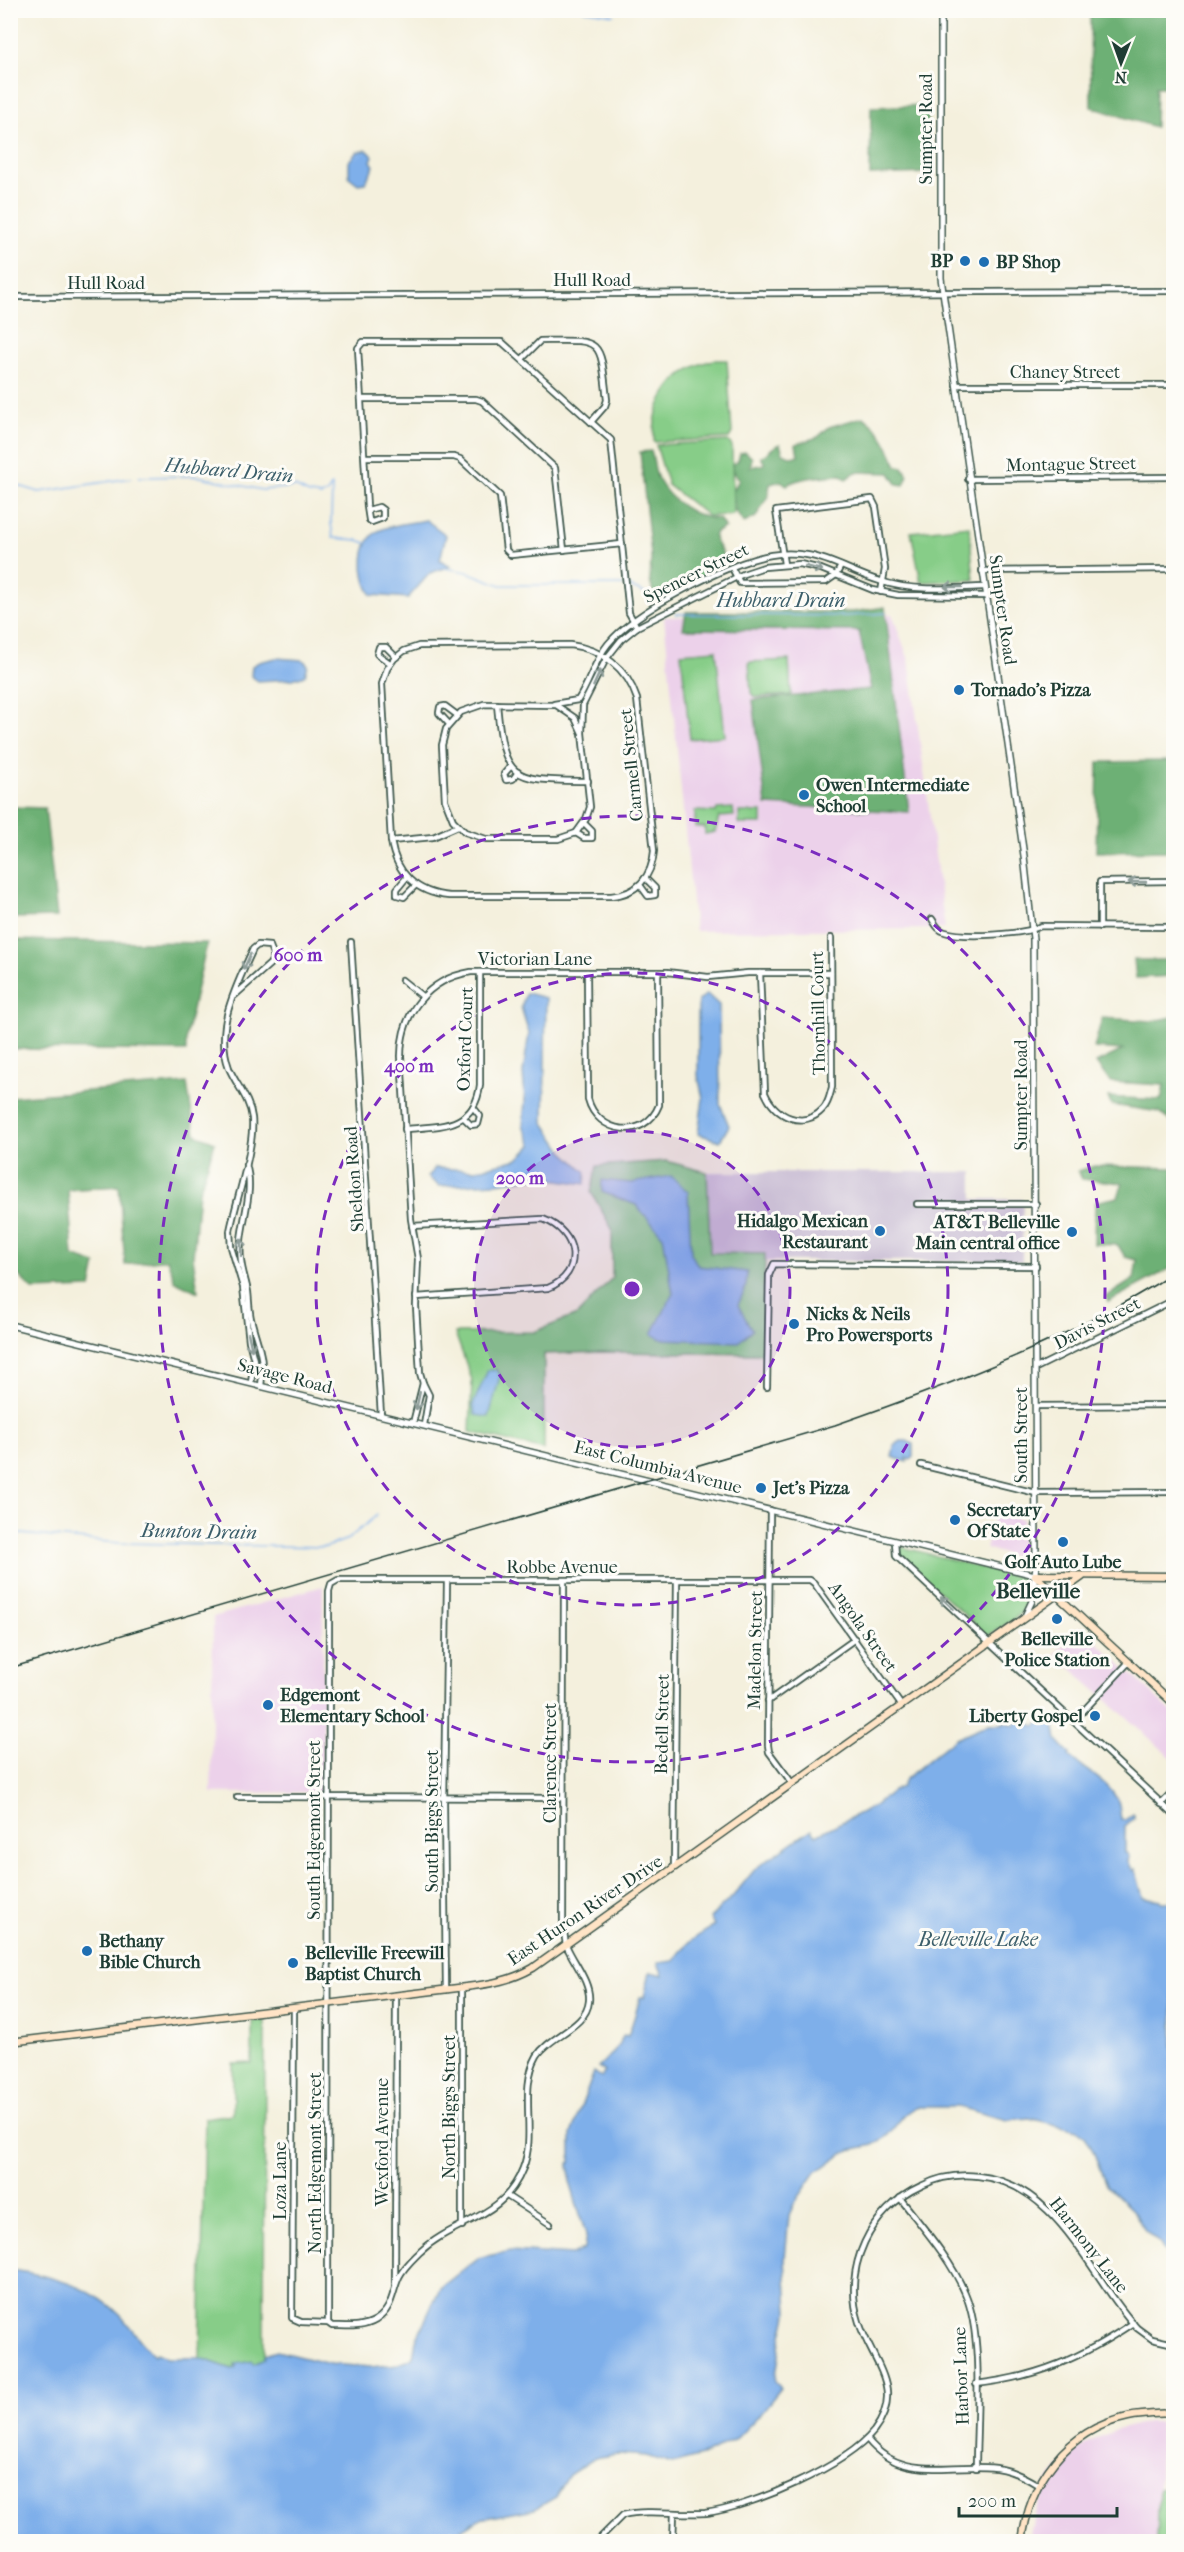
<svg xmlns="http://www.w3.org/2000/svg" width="1184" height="2552" font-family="'IM FELL French Canon',serif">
	<rect width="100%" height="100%" fill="#fdfcf7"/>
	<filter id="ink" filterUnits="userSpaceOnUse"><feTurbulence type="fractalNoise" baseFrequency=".0167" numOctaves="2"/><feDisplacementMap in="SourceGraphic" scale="12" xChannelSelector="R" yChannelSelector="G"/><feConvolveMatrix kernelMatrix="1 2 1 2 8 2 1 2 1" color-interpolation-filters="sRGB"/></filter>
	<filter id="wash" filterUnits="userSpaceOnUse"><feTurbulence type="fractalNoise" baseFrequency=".008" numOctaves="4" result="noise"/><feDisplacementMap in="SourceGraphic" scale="24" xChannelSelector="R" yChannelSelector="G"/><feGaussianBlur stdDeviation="1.35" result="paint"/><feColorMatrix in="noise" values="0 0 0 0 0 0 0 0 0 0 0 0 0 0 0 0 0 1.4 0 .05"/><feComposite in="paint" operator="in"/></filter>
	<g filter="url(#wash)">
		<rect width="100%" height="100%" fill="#f4f0dd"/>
		<g fill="#ecd1ea">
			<polygon points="892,614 909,660 945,929 695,931 664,617"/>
			<polygon points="995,1514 1022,1519 1022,1553 1017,1557 986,1549"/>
			<polygon points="323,1586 323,1792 211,1793 213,1617"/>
			<polygon points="1080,1626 1173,1713 1173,1759 1055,1654"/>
			<polygon points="1147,2422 1161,2422 1157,2541 1035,2541 1030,2533 1036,2509 1047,2482 1068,2458 1088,2442 1116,2430"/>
		</g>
		<polygon fill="#cbbfd5" points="707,1172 973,1172 973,1199 1023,1199 1022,1261 710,1261"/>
		<g fill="#87cd88" stroke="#53855e" stroke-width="1.5">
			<path d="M714,360H727L732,433L729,438L654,442C652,402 673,369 714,360Z"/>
			<polygon points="728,441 732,446 733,515 708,516 668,485 656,445"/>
			<polygon points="969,526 974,580 921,582 911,532"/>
			<polygon points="716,650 725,736 690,739 681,653"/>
			<polygon points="789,660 791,695 756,697 751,693 749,662"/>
			<polygon points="733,808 734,816 719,817 715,832 705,834 705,827 695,827 695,811 716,812 717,809"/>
			<rect x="739" y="812" width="23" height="12"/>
			<polygon points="666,1161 707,1172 710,1253 765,1254 763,1354 603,1352 544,1354 544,1450 470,1432 472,1380 455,1333 534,1332 577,1315 612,1278 612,1229 591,1192 597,1166"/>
			<path d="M902,1547L1030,1580C1028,1618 1017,1616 988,1636L898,1554L897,1550Z"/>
			<polygon points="265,2020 264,2359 253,2365 253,2361 235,2365 236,2368 232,2369 200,2358 205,2118 233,2114 233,2064 252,2063 252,2021"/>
			<polygon points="1173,2487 1173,2541 1157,2541 1159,2489"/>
		</g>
		<g fill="#6db074" stroke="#467654" stroke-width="1.5">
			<polygon points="1090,11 1173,11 1173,87 1156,87 1155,127 1091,107"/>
			<polygon points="928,105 929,173 870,175 871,107"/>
			<path d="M863,417C880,427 889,448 897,466L903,467L908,475L904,485L897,484L890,473L856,472L846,479L841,475C825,476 799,477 787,485L781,481L770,484L768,496L756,517L744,523L735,511L733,492L739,479L735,474L732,465L738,461L740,453L746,452L752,458L750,467L765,464L761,457C769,453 771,447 780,444L783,453L792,457L798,455L796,444L818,437L829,427Z"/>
			<path d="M651,451C654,459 654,471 658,479C670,501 694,518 719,519L725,527L715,533L714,539L722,553L724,565L655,600L650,581L651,556L640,452Z"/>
			<polygon points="885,607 909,812 766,805 753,700 871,689 859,631 683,629 686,612 853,612"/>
			<polygon points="1173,761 1173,851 1096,852 1098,762"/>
			<polygon points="11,807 45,808 57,917 11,918"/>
			<polygon points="11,940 207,943 186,1036 186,1051 11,1049"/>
			<polygon points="1134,960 1173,960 1173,976 1136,978"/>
			<polygon points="1173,1017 1174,1017 1173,1124 1160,1112 1112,1105 1108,1097 1161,1100 1164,1085 1110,1082 1096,1063 1123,1050 1094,1048 1102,1018 1153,1021"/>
			<polygon points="187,1083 195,1134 215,1142 199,1192 193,1257 198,1292 175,1281 167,1259 125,1265 119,1186 68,1190 73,1256 96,1264 91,1288 33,1290 12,1269 11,1097"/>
			<polygon points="1095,1166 1173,1168 1173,1267 1108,1302 1106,1297 1134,1279 1137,1260 1125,1257 1118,1245 1094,1244 1095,1202 1118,1197 1123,1183 1082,1179 1078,1171"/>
		</g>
		<g fill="#7eafea" stroke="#4e768f" stroke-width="1.5">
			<polygon points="367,150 373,156 371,161 374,166 365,183 358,184 349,177 349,161 357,152"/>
			<path d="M426,520L446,535L440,560L451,566L430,573L408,598L372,595C359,577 358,537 383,529C396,524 412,523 426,520Z"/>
			<polygon points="276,658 303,660 308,665 305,675 293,679 258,681 251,676 252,666 259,662"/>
			<polygon points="526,993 546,998 544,1123 563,1151 586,1172 585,1184 538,1177 496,1183 439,1186 428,1177 435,1168 475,1170 518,1159 532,1145 523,1125 525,1101 523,1073 529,1033 521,1007"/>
			<polygon points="707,994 719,1005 720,1104 729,1126 720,1141 698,1134 703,1098 698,1076 698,1001"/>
			<polygon points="671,1176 688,1192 691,1253 698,1266 747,1272 746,1287 738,1305 752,1330 739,1342 661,1339 652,1334 673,1294 663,1236 636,1205 602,1192 602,1180 631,1183"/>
			<polygon points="488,1370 497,1370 500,1376 489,1417 475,1415 473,1404"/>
			<polygon points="901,1441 907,1441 913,1444 913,1457 910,1460 906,1458 907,1462 892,1457 894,1446"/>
			<path d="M1047,1718H1051L1054,1722L1057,1740L1070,1754L1069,1756C1085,1772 1107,1779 1118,1801C1120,1806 1120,1814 1121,1820H1125L1133,1814L1134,1815V1818L1125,1826V1852L1129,1856L1128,1862L1133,1871L1135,1869L1143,1897L1161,1900V1902H1173V2267L1160,2244L1144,2229L1134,2212L1106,2185L1092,2148L1085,2136L1077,2130L1029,2118L1007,2120L958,2107H915L905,2114L887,2136L873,2145L849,2150L816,2172L794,2204L789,2215L785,2259L788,2312L782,2335L775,2382L781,2388L761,2413L736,2439L705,2455L672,2464L646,2456L618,2454L595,2458L569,2475L556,2497L535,2509L479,2519L456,2533L435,2541H412L395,2534L376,2542L11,2541V2270C48,2275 92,2286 120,2315C133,2329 142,2345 154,2355L156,2353L167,2358H200L232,2369L236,2368L235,2364L253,2361L254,2364L264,2359V2355L277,2351L330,2364L371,2367L398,2364L409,2360L413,2357L416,2340L440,2288L478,2258L511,2251L572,2255L584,2249L586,2235L570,2182L569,2163H571V2134L594,2072L601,2077L605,2072L598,2067L613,2053L624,2035L628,2036C633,2022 637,2009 640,1997H644L650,1972L663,1975L658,1963L674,1961C688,1940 693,1939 714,1926L710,1918L733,1896L756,1868L812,1829L816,1835L874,1806L892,1791L902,1787L905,1779L956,1738L988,1724H1004L1003,1722L1016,1725L1017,1719L1035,1726Z"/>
		</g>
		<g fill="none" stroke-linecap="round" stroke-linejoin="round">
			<g stroke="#7eafea" stroke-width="1.5">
				<polyline points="583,10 614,15"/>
				<polyline points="139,477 197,476 262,490 295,487 309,494 321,496 327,493 332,485 331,523 333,538 358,540 366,543"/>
				<polyline points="10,483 39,492 131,478"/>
				<polyline points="445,568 467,572 501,585 623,585"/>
				<polyline points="628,586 658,599"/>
				<polyline points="676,614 846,616 886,613"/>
				<polyline points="10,1533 119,1543 326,1547 348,1539 377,1515"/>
			</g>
		</g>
	</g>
	<g filter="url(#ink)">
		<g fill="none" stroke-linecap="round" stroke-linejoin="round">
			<g stroke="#3f584d" stroke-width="8">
				<g id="minor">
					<polyline points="10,297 1174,291"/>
					<path d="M522,359L540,341C603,340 600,337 607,400L605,406L591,422"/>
					<polyline points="956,385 1174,385"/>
					<polyline points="361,399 476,399 482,401 555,468 564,550"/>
					<polyline points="365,457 454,457 460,459 500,496 506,550 511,555 622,544"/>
					<polyline points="968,479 1174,477"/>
					<polyline points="368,510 379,507 383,510 383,518 372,522 369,520 367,507 358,348 363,342 502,342 611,440 629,613 637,627"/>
					<polyline points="784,564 776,511 872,499 876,507 885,569 881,592"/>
					<polyline points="732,568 740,583 826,582 836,575 841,566"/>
					<polyline points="982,571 1174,569"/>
					<path d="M570,645C602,649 627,668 637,699L654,851C652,877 637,894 611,896H449C416,893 396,873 391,841L382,684L387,669L394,659L404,651L419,646Z"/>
					<polyline points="390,663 377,654 379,647 386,647 396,657"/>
					<path d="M497,704C504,783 513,780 588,781"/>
					<path d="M554,704L578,700C590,682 594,661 608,644C635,611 728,562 771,555C783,553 795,553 807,555C833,559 855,574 880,581C913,592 950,588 984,587"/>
					<polyline points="449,724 439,713 440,707 445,706 457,715"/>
					<polyline points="582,733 575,718 556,705 484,704 461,712 446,729 442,745 445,800 453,820 465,832 486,839 558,839 576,833 586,819 590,807 582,733 583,705 606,659 621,640 637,627 743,574 764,567 800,564 821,569 873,590 898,595 986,596"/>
					<polyline points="511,766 504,774 506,780 513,779 518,772"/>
					<polyline points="576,833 584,838 592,838 592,831 584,823"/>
					<polyline points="391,841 433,837 458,826"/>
					<polyline points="406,878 397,889 397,895 404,897 415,886"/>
					<polyline points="640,885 648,896 655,895 655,888 645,878"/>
					<path d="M932,919C936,925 938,930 945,932C963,938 1024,935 1041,926L1174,927"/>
					<polyline points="1100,927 1100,882 1174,881"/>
					<polyline points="351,942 381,1415"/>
					<path d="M587,972L588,1099C597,1134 645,1141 659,1105L658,972"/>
					<path d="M760,973L765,1093C775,1117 804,1130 823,1109C829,1103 830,1094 832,1087L831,938"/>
					<polyline points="402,980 422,996"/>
					<path d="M234,996L270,964L274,957L270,946L258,945L253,949C236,987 214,1027 229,1068C236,1085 250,1099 252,1118C255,1147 236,1200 230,1231L231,1247L243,1287L249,1341L254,1360L251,1383"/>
					<polyline points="463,1117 471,1125 478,1124 480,1116 473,1107"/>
					<path d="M405,1129C439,1126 475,1129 480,1085V972"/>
					<path d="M246,1165C256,1195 237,1228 241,1260C242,1271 246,1281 248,1292C249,1301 249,1310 251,1319C258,1347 265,1356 261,1386"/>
					<polyline points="917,1204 1036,1204"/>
					<path d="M412,1226L543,1219C578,1232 585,1273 548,1288L416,1297"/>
					<polyline points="1036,1368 1174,1300"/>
					<path d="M423,1383L420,1373L416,1306L418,1259L411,1219L401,1056C401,1013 428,979 471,972H667L708,977L748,973H831"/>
					<polyline points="767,1387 769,1275 774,1264 1036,1266"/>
					<polyline points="1036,1406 1174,1405"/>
					<polyline points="413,1423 423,1383 429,1395 424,1425"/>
					<polyline points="921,1465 1036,1493 1174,1492"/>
					<polyline points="770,1510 768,1745 769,1752 792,1783"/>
					<polyline points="895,1542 896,1556 1174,1815"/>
					<polyline points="768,1701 855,1639"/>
					<polyline points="1074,1721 1129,1662"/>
					<polyline points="237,1797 563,1798"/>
					<polyline points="1161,1804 1174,1791"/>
					<polyline points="674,1867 677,1580"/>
					<polyline points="446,1990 444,1803 447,1581"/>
					<path d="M294,2008L292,2318L301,2322L328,2323L332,2326C347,2326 363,2328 376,2320C393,2309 392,2292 399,2277C404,2267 412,2260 420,2252C455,2219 503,2220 523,2168C537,2133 518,2089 537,2056C549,2036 587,2027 589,2001C591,1983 574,1963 567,1947C564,1939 564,1929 563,1920L564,1581"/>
					<polyline points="507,2196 550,2224"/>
					<path d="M900,2198C923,2228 950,2258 965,2293C984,2337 976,2418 976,2468"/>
					<polyline points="462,2226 462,1988"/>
					<polyline points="395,2284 396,1996"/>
					<polyline points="328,2323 329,1591 331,1584 338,1580 810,1580 814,1583 901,1705"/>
					<path d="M976,2384C1038,2377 1081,2358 1133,2323"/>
					<path d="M867,2439C902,2483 947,2462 996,2468C1012,2470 1025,2477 1038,2485"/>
					<path d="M596,2542L623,2515C649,2509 678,2515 705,2513C749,2508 846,2466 874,2431C906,2389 871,2361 859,2322C842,2268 870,2209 921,2186C939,2177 959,2174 978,2176C1059,2184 1089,2276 1137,2328L1152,2339L1174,2344"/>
					<polyline points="673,2542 674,2513"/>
				</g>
			</g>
			<g stroke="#3f584d" stroke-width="8">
				<g id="tertiary">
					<polyline points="941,10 941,278 1024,856 1033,939 1036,1565 1032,1601 1024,1618"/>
					<polyline points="10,1325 1035,1575"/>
				</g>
			</g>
			<g stroke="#3f584d" stroke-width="9">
				<g id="secondary">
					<polyline points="1035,1575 1174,1704"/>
					<polyline points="1035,1575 1174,1576"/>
					<path d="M10,2042L466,1987C491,1984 512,1980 533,1968L1082,1577"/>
					<path d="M1022,2542C1029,2482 1066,2430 1128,2417C1143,2414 1158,2414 1174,2413"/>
				</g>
			</g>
			<use href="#minor" stroke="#fff" stroke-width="4.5"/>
			<use href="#tertiary" stroke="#fff" stroke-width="5"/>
			<use href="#secondary" stroke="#ffe4c6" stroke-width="6"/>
			<path stroke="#1f3d34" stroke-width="1.5" d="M10,1668L835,1425C953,1384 1068,1340 1174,1273"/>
		</g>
		<defs><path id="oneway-shaft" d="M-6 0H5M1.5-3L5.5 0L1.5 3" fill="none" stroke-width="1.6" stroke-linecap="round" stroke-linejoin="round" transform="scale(1.5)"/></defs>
		<g stroke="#8f9e9a">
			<use href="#oneway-shaft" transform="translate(814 568) rotate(14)"/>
			<use href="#oneway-shaft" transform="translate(953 587) rotate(-180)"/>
			<use href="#oneway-shaft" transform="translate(597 678) rotate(-66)"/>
			<use href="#oneway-shaft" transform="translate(1137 882) rotate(180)"/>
			<use href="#oneway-shaft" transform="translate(247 962) rotate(114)"/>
			<use href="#oneway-shaft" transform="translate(241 1247) rotate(-91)"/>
			<use href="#oneway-shaft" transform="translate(250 1342) rotate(78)"/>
			<use href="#oneway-shaft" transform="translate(418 1401) rotate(102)"/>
			<use href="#oneway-shaft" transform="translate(947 1603) rotate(-137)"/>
		</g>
	</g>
	<circle cx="632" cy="1289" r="158" fill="#7b2cbf" fill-opacity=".12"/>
	<g fill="none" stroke="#7b2cbf" stroke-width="3" stroke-dasharray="10 8">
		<circle cx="632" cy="1289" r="158"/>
		<circle cx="632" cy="1289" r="316"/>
		<circle cx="632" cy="1289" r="473"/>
	</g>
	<g fill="#1f6fb2" stroke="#fdfcf7" stroke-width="2">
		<circle cx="965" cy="261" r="6"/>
		<circle cx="984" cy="262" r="6"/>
		<circle cx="959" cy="690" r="6"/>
		<circle cx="804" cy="795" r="6"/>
		<circle cx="880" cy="1231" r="6"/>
		<circle cx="1072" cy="1232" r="6"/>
		<circle cx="794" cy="1324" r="6"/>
		<circle cx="761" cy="1488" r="6"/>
		<circle cx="955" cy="1520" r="6"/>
		<circle cx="1063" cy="1542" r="6"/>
		<circle cx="1057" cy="1619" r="6"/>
		<circle cx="268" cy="1705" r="6"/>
		<circle cx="1095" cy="1716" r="6"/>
		<circle cx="87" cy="1951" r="6"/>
		<circle cx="293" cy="1963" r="6"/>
	</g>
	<g text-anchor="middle" stroke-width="6" stroke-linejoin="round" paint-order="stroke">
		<g font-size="18" fill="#1f3d34" stroke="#fdfcf7">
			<text transform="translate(926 129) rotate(-90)" y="6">Sumpter Road</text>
			<text x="592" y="286">Hull Road</text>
			<text x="106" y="289">Hull Road</text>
			<text x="1065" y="378">Chaney Street</text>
			<text transform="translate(1071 464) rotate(-1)" y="6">Montague Street</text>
			<text transform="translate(696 573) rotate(-26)" y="6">Spencer Street</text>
			<text transform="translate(1003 610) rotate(82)" y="6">Sumpter Road</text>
			<text transform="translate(631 765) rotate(-96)" y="6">Carmell Street</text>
			<text x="535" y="965">Victorian Lane</text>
			<text transform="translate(818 1013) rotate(-91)" y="6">Thornhill Court</text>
			<text transform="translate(465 1039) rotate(-88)" y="6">Oxford Court</text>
			<text transform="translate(1021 1095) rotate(-90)" y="6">Sumpter Road</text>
			<text transform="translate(354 1179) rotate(-94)" y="6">Sheldon Road</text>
			<text transform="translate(1097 1323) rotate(-27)" y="6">Davis Street</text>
			<text transform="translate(285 1376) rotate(14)" y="6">Savage Road</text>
			<text transform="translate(1021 1435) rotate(-90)" y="6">South Street</text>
			<text transform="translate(658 1467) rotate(14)" y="6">East Columbia Avenue</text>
			<text x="562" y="1573">Robbe Avenue</text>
			<text transform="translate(863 1627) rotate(55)" y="6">Angola Street</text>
			<text transform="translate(755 1650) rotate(-89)" y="6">Madelon Street</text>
			<text transform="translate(662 1724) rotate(-89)" y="6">Bedell Street</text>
			<text transform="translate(550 1763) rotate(-90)" y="6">Clarence Street</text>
			<text transform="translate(432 1821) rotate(-90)" y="6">South Biggs Street</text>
			<text transform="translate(314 1830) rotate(-90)" y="6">South Edgemont Street</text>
			<text transform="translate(585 1910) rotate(-34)" y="6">East Huron River Drive</text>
			<text transform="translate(449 2107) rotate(-90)" y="6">North Biggs Street</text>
			<text transform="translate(382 2142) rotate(-90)" y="6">Wexford Avenue</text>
			<text transform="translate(315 2163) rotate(-90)" y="6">North Edgemont Street</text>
			<text transform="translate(280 2181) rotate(-90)" y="6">Loza Lane</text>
			<text transform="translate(1089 2245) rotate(52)" y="6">Harmony Lane</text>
			<text transform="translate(961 2376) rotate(-92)" y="6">Harbor Lane</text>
		</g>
		<g font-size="18" font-weight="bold" fill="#1f3d34" stroke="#fdfcf7" text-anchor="start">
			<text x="953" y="267" text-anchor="end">BP</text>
			<text x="996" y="268">BP Shop</text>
			<text x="971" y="696">Tornado's Pizza</text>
			<text x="816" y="791">Owen Intermediate<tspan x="816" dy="21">School</tspan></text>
			<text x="868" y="1227" text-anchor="end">Hidalgo Mexican<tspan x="868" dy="21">Restaurant</tspan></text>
			<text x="1060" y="1228" text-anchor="end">AT&amp;T Belleville<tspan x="1060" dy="21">Main central office</tspan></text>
			<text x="806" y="1320">Nicks &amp; Neils<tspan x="806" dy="21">Pro Powersports</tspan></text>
			<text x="773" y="1494">Jet's Pizza</text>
			<text x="967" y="1516">Secretary<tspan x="967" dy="21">Of State</tspan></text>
			<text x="1063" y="1568" text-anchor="middle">Golf Auto Lube</text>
			<text x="1057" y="1645" text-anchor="middle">Belleville<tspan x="1057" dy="21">Police Station</tspan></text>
			<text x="280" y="1701">Edgemont<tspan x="280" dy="21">Elementary School</tspan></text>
			<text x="1083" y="1722" text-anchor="end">Liberty Gospel</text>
			<text x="99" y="1947">Bethany<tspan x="99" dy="21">Bible Church</tspan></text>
			<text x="305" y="1959">Belleville Freewill<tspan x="305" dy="21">Baptist Church</tspan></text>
		</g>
		<g font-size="20" font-style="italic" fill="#3c5f6b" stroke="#fdfcf7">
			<text transform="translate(229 470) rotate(5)" y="7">Hubbard Drain</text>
			<text x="781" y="607">Hubbard Drain</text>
			<text transform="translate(199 1531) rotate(1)" y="7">Bunton Drain</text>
			<text x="978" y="1946">Belleville Lake</text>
		</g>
		<g font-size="21" font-weight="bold" fill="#1f3d34" stroke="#fdfcf7">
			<text x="1038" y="1598">Belleville</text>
		</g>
	</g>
	<circle cx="632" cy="1289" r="9" fill="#7b2cbf" stroke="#fdfcf7" stroke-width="3"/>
	<g font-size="18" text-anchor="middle" font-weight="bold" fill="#7b2cbf" stroke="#fdfcf7" stroke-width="6" stroke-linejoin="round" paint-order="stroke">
		<text x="298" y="961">600 m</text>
		<text x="409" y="1072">400 m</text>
		<text x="520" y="1184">200 m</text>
	</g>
	<rect width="1184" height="2552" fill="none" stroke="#fdfcf7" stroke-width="36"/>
	<g transform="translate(1121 63) rotate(181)" stroke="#fdfcf7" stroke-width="4.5" paint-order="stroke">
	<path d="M0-4.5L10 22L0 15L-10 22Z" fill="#1f3d34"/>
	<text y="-9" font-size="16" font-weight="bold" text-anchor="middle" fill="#1f3d34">N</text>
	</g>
	<path d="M959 2507v9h158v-9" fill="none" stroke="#1f3d34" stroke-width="3"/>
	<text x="968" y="2507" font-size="18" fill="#1f3d34" stroke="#fdfcf7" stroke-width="4.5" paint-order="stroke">200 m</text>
</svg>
